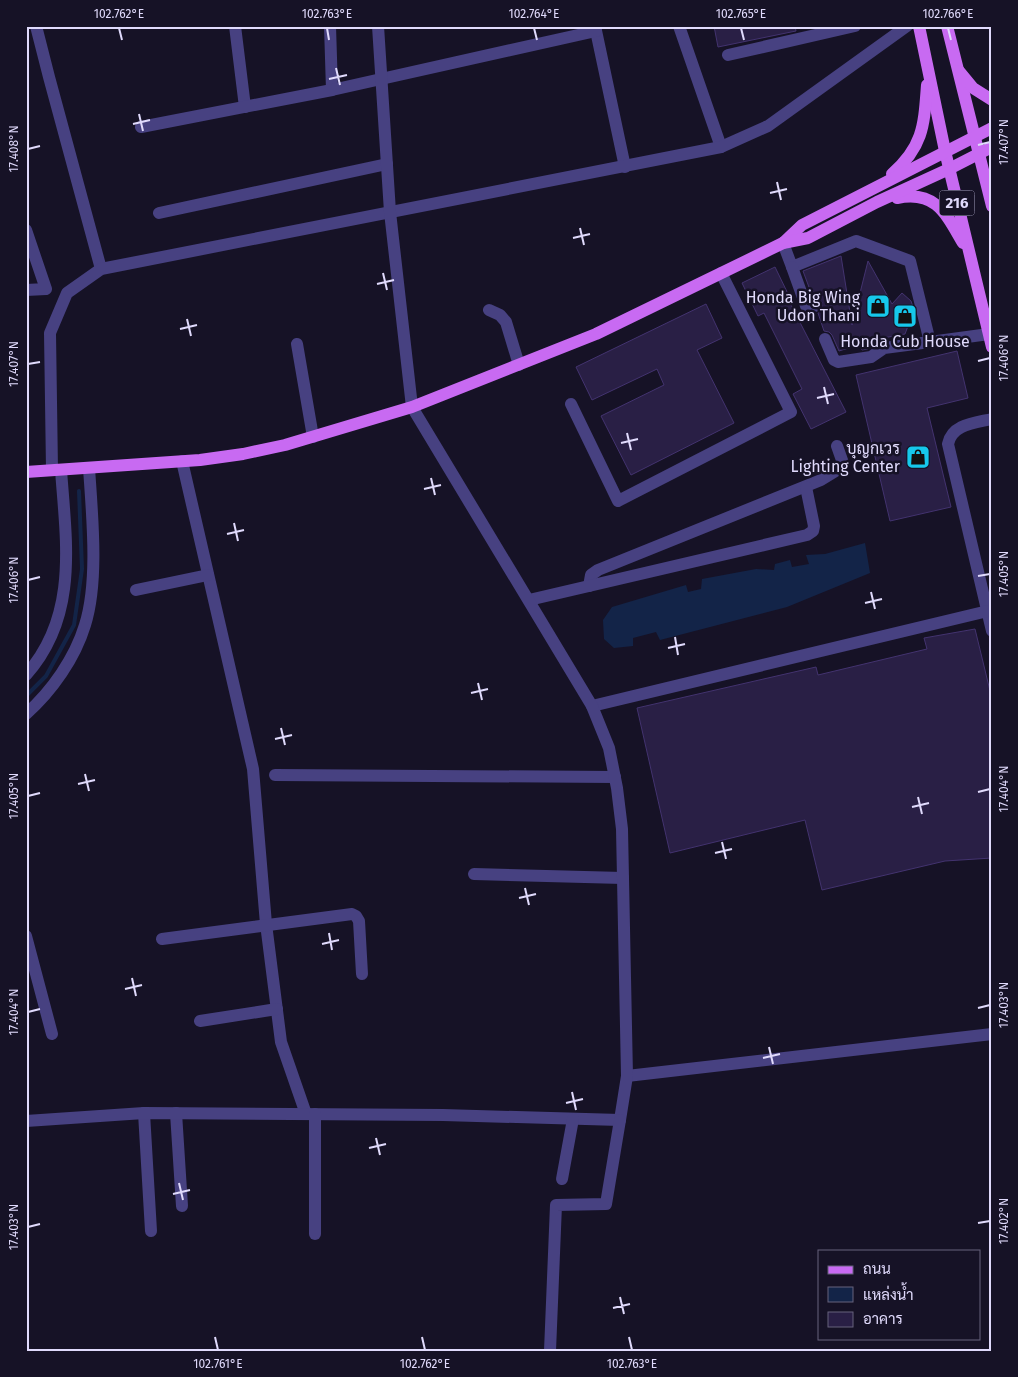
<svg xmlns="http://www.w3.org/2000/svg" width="1018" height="1377" font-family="'Fira Sans',Sarabun,sans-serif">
	<rect width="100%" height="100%" fill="#161226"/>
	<polygon fill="#132448" points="865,543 870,573 787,607 660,640 656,632 633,638 633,646 614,648 604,639 603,620 612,607 686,585 688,592 701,589 702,579 756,569 774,570 775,564 790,560 792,567 809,564 806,555 825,554"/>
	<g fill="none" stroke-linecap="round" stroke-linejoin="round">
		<polyline stroke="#132448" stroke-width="4" points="26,696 46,676 74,625 82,569 79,491"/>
	</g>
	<g fill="#291f45" stroke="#43336f">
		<polygon points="714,26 795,26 796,31 718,47"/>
		<polygon points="841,256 852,325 868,261 892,304 902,293 911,301 914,310 905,334 872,340 868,349 862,350 858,345 839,351 832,335 829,332 824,331 818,313 822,310 822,302 819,299 813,298 803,271"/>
		<polygon points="775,267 791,300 789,301 846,412 811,429 793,394 802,389 764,313 758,316 742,283"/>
		<polygon points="706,304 722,338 697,350 734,423 631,475 601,416 664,385 657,369 592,400 576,367"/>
		<polygon points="957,351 968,398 927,408 951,507 890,521 856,375"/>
		<polygon points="975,629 992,699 992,858 945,861 822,890 805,820 670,853 637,708 816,667 818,675 927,649 924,638"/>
	</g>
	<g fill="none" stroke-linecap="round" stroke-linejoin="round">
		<polyline stroke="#3aafaf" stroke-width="2.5" stroke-dasharray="2.5 4" stroke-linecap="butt" points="990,514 992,511"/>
		<g stroke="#474181" stroke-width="12">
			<polyline points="36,26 49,77 101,269"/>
			<polyline points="235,26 245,107"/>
			<polyline points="330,26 332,90"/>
			<polyline points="595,26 625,167"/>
			<polyline points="679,26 721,147"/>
			<polyline points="728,55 855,26"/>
			<polyline points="141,127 332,90 596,31"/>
			<polyline points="159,213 387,164"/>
			<polyline points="26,230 46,289 26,290"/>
			<polyline points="783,243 792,267 856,241 910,261 930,342 989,334"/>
			<polyline points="792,267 806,306 815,306"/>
			<polyline points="489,310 500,315 506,322 519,365"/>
			<polyline points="825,339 834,360 838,362 871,357 884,348 930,342"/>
			<polyline points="297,344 313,437"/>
			<polyline points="571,404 618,501 791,412 721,273"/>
			<path d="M992,419C975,423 952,424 948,444L992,631"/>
			<polyline points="182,461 253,769 266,924 281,1042 306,1114"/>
			<polyline points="52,470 50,333 67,293 101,269 721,147 768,126 907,26"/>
			<polyline points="589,586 591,575 598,570 821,480 839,469 843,463 837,446"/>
			<polyline points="136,590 208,575"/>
			<polyline points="529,600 807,535 813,531 814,526 806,487"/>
			<path d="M26,675C79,616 66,541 61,470"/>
			<polyline points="592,706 992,610"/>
			<path d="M26,714C52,691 75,658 85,625C99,581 92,514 89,468"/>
			<polyline points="275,775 615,777"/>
			<polyline points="474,874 623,878"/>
			<polyline points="26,936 52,1034"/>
			<polyline points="162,939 352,914 356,916 359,921 362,974"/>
			<polyline points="200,1021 277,1009"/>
			<polyline points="627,1076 992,1034"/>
			<polyline points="144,1113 151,1231"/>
			<polyline points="176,1113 182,1206"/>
			<polyline points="26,1121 144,1113 443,1115 620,1120 627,1076 622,829 617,788 609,748 592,706 412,407 390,212 378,26"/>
			<polyline points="562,1179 573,1119"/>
			<polyline points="315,1234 315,1114"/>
			<polyline points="550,1351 556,1205 606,1204 620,1120"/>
		</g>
		<g stroke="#c86af2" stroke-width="12">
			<polyline points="919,26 945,151 992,347"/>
			<polyline points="947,26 992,206"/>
			<polyline points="959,71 973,88 992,100"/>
			<path d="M892,174C924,146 924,124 927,85"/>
			<path d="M897,198C936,190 946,214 963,243"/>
			<polyline points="783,243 802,225 992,128"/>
			<polyline points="26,472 200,460 243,454 285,445 412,407 596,334 783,243 808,238 877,202 949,169 992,147"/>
		</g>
	</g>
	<path fill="none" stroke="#e0dafc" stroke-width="2" d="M119,28L122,40M327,28L329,40M534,28L537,40M741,28L744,40M948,28L951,40M336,68L340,85M329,79L347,75M139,114L143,131M133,124L150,120M978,145L990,142M28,149L40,146M777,182L781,200M770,193L787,189M580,228L584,245M573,238L590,234M383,273L387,290M377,284L394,280M187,319L191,336M180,329L197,325M978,361L990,358M28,364L40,362M824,387L828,404M817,398L834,394M627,433L631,450M621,443L638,439M431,478L435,495M424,489L441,485M234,523L238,541M227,534L244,530M978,576L990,574M28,580L40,577M871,592L875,609M865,603L882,599M675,637L678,655M668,648L685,644M478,683L482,700M471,693L488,689M281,728L285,745M275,739L292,735M85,774L89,791M78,784L95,780M978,792L990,789M28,796L40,793M918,797L922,814M912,807L929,803M722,842L726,859M715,853L732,849M525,888L529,905M519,898L536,894M329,933L332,950M322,944L339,940M132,978L136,996M125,989L142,985M978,1008L990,1005M28,1012L40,1009M769,1047L773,1064M763,1058L780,1054M572,1092L576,1110M566,1103L583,1099M376,1138L380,1155M369,1148L386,1144M179,1183L183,1200M173,1194L190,1190M978,1223L990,1221M28,1227L40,1224M620,1297L624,1314M613,1308L630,1304M215,1337L218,1350M422,1337L425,1350M629,1337L632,1350"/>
	<defs>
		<g id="shop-square" transform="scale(1.25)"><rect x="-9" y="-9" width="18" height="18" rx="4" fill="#16c8eb" stroke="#161226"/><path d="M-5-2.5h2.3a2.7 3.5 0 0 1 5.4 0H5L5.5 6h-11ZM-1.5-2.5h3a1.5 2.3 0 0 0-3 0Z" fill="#111"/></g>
	</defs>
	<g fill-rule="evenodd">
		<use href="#shop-square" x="878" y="306"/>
		<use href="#shop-square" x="905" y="316"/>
		<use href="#shop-square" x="918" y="457"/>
	</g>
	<g text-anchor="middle" stroke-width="5" stroke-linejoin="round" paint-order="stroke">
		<rect fill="#161226" stroke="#a39ebc" stroke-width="1" x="939.5" y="190.5" width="35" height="25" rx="4"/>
		<g font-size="15" font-weight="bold" fill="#e0dafc">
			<text x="957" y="208">216</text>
		</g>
		<g font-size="16" fill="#e0dafc" stroke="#161226" text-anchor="end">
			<text x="860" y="303">Honda Big Wing<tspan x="860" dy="18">Udon Thani</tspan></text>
			<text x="905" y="347" text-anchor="middle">Honda Cub House</text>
			<text x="900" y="454">บุญกเวร<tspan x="900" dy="18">Lighting Center</tspan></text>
		</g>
	</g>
	<rect width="1018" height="1377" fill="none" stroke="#161226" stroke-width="55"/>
	<rect x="818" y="1250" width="162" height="90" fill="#161226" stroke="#67627c"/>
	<rect x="828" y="1266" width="25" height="8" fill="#c86af2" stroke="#67627c"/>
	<text x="863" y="1274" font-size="15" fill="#e0dafc">ถนน</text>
	<rect x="828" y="1287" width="25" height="15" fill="#132448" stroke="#67627c"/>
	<text x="863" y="1300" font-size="15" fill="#e0dafc">แหล่งน้ำ</text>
	<rect x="828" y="1312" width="25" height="15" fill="#291f45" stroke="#67627c"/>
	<text x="863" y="1324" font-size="15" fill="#e0dafc">อาคาร</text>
	<rect x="28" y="28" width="962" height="1322" fill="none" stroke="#e0dafc" stroke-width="2"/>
	<g font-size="12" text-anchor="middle" fill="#e0dafc">
		<text x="119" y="18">102.762°E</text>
		<text x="327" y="18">102.763°E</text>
		<text x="534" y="18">102.764°E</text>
		<text x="741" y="18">102.765°E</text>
		<text x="948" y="18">102.766°E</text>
		<text transform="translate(1004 142) rotate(-90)" y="4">17.407°N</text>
		<text transform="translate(14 149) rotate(-90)" y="4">17.408°N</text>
		<text transform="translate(1004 358) rotate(-90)" y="4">17.406°N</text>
		<text transform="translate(14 364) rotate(-90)" y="4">17.407°N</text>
		<text transform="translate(1004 574) rotate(-90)" y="4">17.405°N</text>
		<text transform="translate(14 580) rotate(-90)" y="4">17.406°N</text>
		<text transform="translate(1004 789) rotate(-90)" y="4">17.404°N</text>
		<text transform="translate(14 796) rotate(-90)" y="4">17.405°N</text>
		<text transform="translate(1004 1005) rotate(-90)" y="4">17.403°N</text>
		<text transform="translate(14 1012) rotate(-90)" y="4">17.404°N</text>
		<text transform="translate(1004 1221) rotate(-90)" y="4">17.402°N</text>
		<text transform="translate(14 1227) rotate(-90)" y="4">17.403°N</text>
		<text x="218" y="1368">102.761°E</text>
		<text x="425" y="1368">102.762°E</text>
		<text x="632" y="1368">102.763°E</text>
	</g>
</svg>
